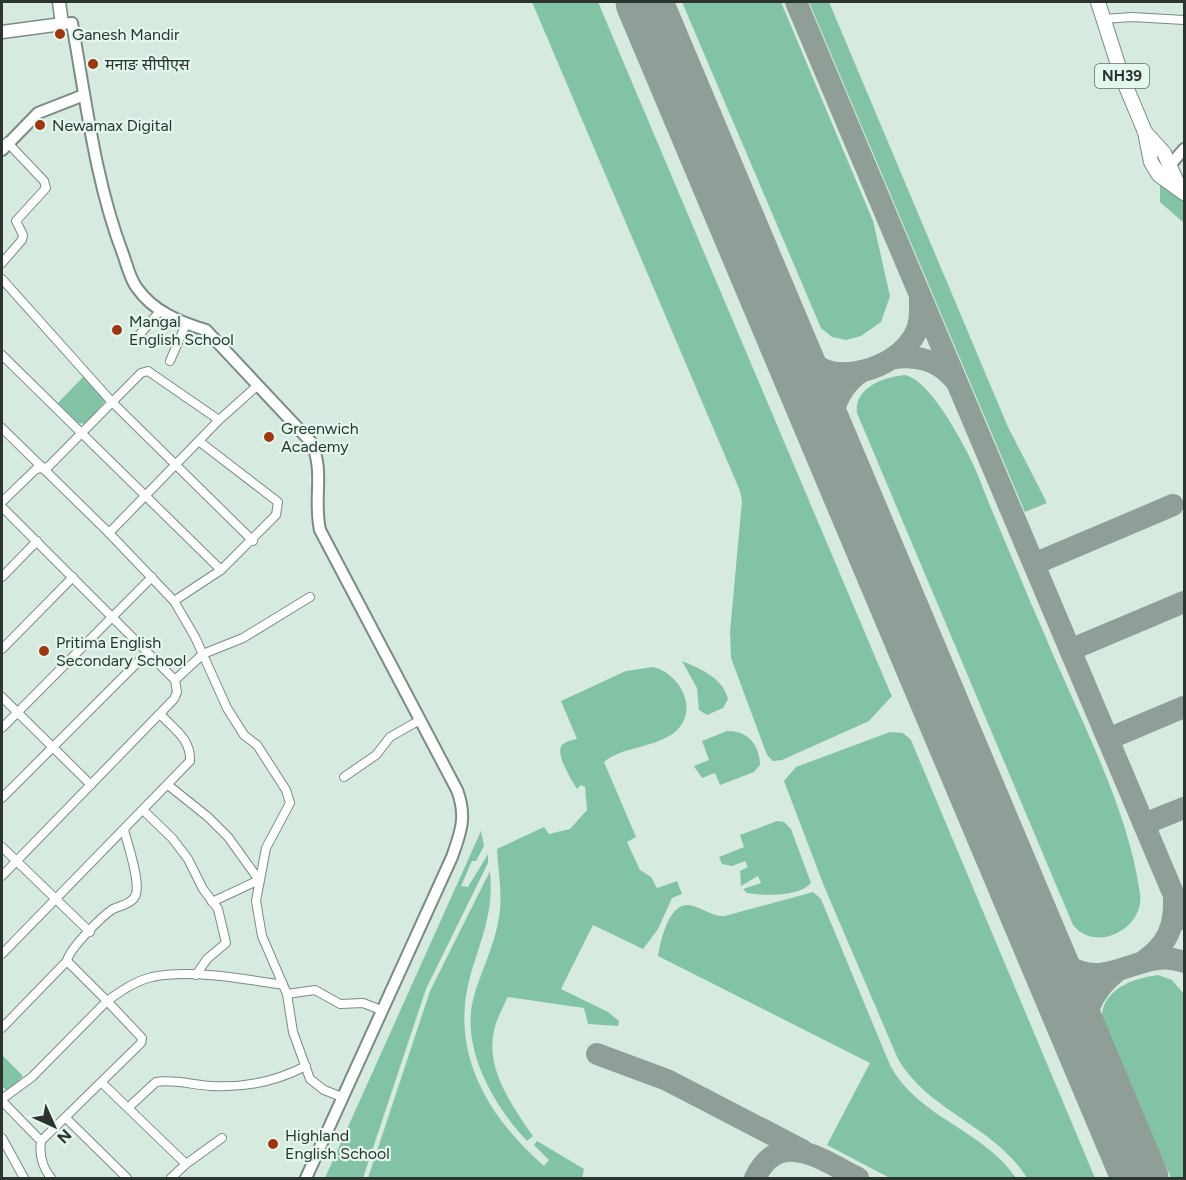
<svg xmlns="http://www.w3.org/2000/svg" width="1186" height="1180" font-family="Figtree,'Noto Sans Devanagari',sans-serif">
	<rect width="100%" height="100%" fill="#d6eae0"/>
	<g fill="#82c3a6">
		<polygon points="532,2 598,2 890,692 892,696 869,721 782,760 773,761 767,755 731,658 730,632 742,501 740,491"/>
		<polygon points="682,2 781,2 873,221 890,296 881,322 861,336 846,340 832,337 821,328"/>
		<polygon points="809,2 829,2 1008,427 1047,503 1025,512"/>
		<polygon points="1163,184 1184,202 1184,223 1160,202 1160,186"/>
		<path d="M905,375C928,380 955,429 966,450C977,470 984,492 993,513C1011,555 1028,597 1046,638C1079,717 1129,810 1140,894C1145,928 1096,954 1073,925L857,413C854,388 883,377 905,375Z"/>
		<polygon points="84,376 105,401 86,424 78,423 58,403"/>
		<path d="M682,661C701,669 723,678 728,699L723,708L707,715L699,710L697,688Z"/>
		<path d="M653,667C678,673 698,705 679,728C664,747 622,746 604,762L636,837L627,842L640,870L651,877L657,888L677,881L682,894L672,898L658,929L643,949L593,925L561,989L608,1012L619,1021L618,1026L588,1024L584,1008L508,997L506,1000C502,1010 496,1020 494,1031C485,1069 513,1107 533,1136L527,1141C495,1107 461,1050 473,1000C480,972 495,946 499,917C503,894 498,872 497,849L544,827L549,834L570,829L587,810L585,787L581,785L577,789C572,780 553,752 563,744C567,741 573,740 577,739L561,701L626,671Z"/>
		<path d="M727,731C747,730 760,745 760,765L754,772L720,785L715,773L702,778L694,766L709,760L702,741Z"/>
		<path d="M890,732L903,733L911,740L1095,1178H1027C995,1126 929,1112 898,1059L824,886L784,781L796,767Z"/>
		<path d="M777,821L784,822L791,829L811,883C799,897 764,896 747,893L743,889L761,883L758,876L741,886L740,871L748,867L745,861L732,866L722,864L719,857L744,847L740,835Z"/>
		<polygon points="481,831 484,846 476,861 472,861 461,886 468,887 488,854 488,863 426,989 363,1178 325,1178"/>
		<path d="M490,871C494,914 481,938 470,977C449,1053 489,1118 544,1166L549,1160L534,1145L537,1141L584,1169L582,1178H368L430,991Z"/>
		<path d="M813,892L821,899L890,1065C918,1118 983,1129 1016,1178H890L827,1145L870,1063L658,956C660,942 669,903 688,905C701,906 711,917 725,916Z"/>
		<path d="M1158,975L1172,980L1184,994V1178H1171L1102,1018C1101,990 1133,978 1158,975Z"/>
		<polygon points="2,1055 23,1076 8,1092 2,1086"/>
	</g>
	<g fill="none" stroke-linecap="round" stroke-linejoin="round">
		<g stroke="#8f9e96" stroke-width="22">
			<polyline points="796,2 1184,919"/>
			<path d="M789,345C802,356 814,368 831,372C861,378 901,361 915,334C921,323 920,310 920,298"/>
			<path d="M894,358C918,355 938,360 954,379"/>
			<path d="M829,441C832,411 836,389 862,371"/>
			<polyline points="1034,564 1173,505"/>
			<polyline points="1070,650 1184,602"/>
			<polyline points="1108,739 1184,707"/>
			<polyline points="1144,824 1184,808"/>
			<path d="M1041,943C1049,951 1057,959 1066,965C1110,993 1140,946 1184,962"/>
			<path d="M1145,960C1167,945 1175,926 1174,900"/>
			<path d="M1086,1049C1081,1018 1090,993 1115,973"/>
			<polyline points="597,1054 667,1080 802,1150"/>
			<path d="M755,1178C780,1127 822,1160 858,1178"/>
		</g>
		<polyline stroke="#8f9e96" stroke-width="57" points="644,2 1140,1178"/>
		<g stroke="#7a8c83" stroke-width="10">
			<g id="minor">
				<polyline points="1104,19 1132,17 1184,20"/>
				<polyline points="2,263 22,240 23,235 16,221 46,188 44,181 7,142"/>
				<polyline points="2,279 111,401 253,541"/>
				<polyline points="134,341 160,311"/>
				<polyline points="2,355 221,570"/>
				<polyline points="170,361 186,324"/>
				<polyline points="2,428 109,533 174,601 195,637 227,708 244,735 257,745 286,790 290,803 266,848 256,901 262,936 287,994 293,1032 310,1079 324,1090 342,1097"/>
				<polyline points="2,502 36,469 48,467 141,373 148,371 219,420"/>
				<polyline points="2,507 175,680"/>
				<polyline points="109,533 219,420 258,385"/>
				<polyline points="2,577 37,541"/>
				<polyline points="174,601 221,570 276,515 278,502 200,442"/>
				<polyline points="2,649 73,577"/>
				<polyline points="2,697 91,785"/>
				<polyline points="2,728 152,577"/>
				<polyline points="344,777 376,755 390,737 420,720"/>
				<polyline points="168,785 208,817 228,837 259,880 212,902"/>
				<polyline points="2,798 147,653"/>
				<polyline points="143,810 172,838 188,859 203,889 218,909 226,943 207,959 196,975"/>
				<polyline points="2,847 90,932"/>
				<polyline points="2,876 174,699 177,692 175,680 203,654 243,638 310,597"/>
				<path d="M2,954L190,761C191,739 174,729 160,714"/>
				<path d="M67,961L107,1001C121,991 135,981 152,977C190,969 245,979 283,985"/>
				<polyline points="287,994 315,990 340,1004 363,1003 381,1010"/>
				<path d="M2,1028L67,961C69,949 102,916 113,909C121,905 133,904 136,894C140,880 128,845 124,830"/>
				<polyline points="102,1083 186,1164 171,1178"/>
				<polyline points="2,1099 32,1077 107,1001 142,1038 141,1043 41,1141 2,1101"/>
				<path d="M129,1107L156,1082C174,1079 193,1085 211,1086C245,1088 275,1082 306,1066"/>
				<polyline points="66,1118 127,1178"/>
				<polyline points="2,1138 24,1178"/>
				<path d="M41,1141C39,1156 42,1167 51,1178"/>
				<polyline points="186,1164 222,1138"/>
			</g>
		</g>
		<g stroke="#7a8c83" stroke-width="14">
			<g id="secondary">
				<path d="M62,24L72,23C86,100 95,181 123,254C127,265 130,279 137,288C153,311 179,322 206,330L311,442C325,471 313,498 320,530L457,790C467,816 461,832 452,857L306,1178"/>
				<polyline points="2,150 38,113 84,95"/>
				<polyline points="1165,171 1184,149"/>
			</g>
		</g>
		<g stroke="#7a8c83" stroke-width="15">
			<polyline id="primary" points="2,32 62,24 59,2"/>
		</g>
		<g stroke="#7a8c83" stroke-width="16">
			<g id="trunk">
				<polyline points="1098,2 1122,77 1145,132 1151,162 1159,175 1184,193"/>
				<polyline points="1145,132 1164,153 1180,189"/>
			</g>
		</g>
		<use href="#minor" stroke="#fff" stroke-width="8"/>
		<use href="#secondary" stroke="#fff" stroke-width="10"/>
		<use href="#primary" stroke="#fff" stroke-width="12"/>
		<use href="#trunk" stroke="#fff" stroke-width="14"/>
	</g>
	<g fill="#9d3710" stroke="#e3f7ed" stroke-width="2">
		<circle cx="60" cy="34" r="6"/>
		<circle cx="93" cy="64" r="6"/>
		<circle cx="40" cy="125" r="6"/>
		<circle cx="117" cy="330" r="6"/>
		<circle cx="269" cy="437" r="6"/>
		<circle cx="44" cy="651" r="6"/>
		<circle cx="273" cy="1144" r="6"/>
	</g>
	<g text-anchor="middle" stroke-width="4.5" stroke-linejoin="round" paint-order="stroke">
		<rect fill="#e3f7ed" stroke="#636e69" stroke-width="1.5" x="1095" y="64" width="54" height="24" rx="4.5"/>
		<g font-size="15" font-weight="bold" fill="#2c3430">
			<text x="1122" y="81">NH39</text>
		</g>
		<g font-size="16" fill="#2c3430" stroke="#e3f7ed" text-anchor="start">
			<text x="72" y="40">Ganesh Mandir</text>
			<text x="105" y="70">मनाङ सीपीएस</text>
			<text x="52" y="131">Newamax Digital</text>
			<text x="129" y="327">Mangal<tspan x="129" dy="18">English School</tspan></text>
			<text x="281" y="434">Greenwich<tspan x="281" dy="18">Academy</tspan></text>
			<text x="56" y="648">Pritima English<tspan x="56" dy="18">Secondary School</tspan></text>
			<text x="285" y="1141">Highland<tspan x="285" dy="18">English School</tspan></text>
		</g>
	</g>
	<rect width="1186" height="1180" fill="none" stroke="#2c3430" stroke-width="6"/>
	<g transform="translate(54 1126) rotate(135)" stroke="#e3f7ed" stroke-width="4.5" paint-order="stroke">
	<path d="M0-4.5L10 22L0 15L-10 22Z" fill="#2c3430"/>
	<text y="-9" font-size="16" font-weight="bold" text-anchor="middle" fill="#2c3430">N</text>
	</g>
</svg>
